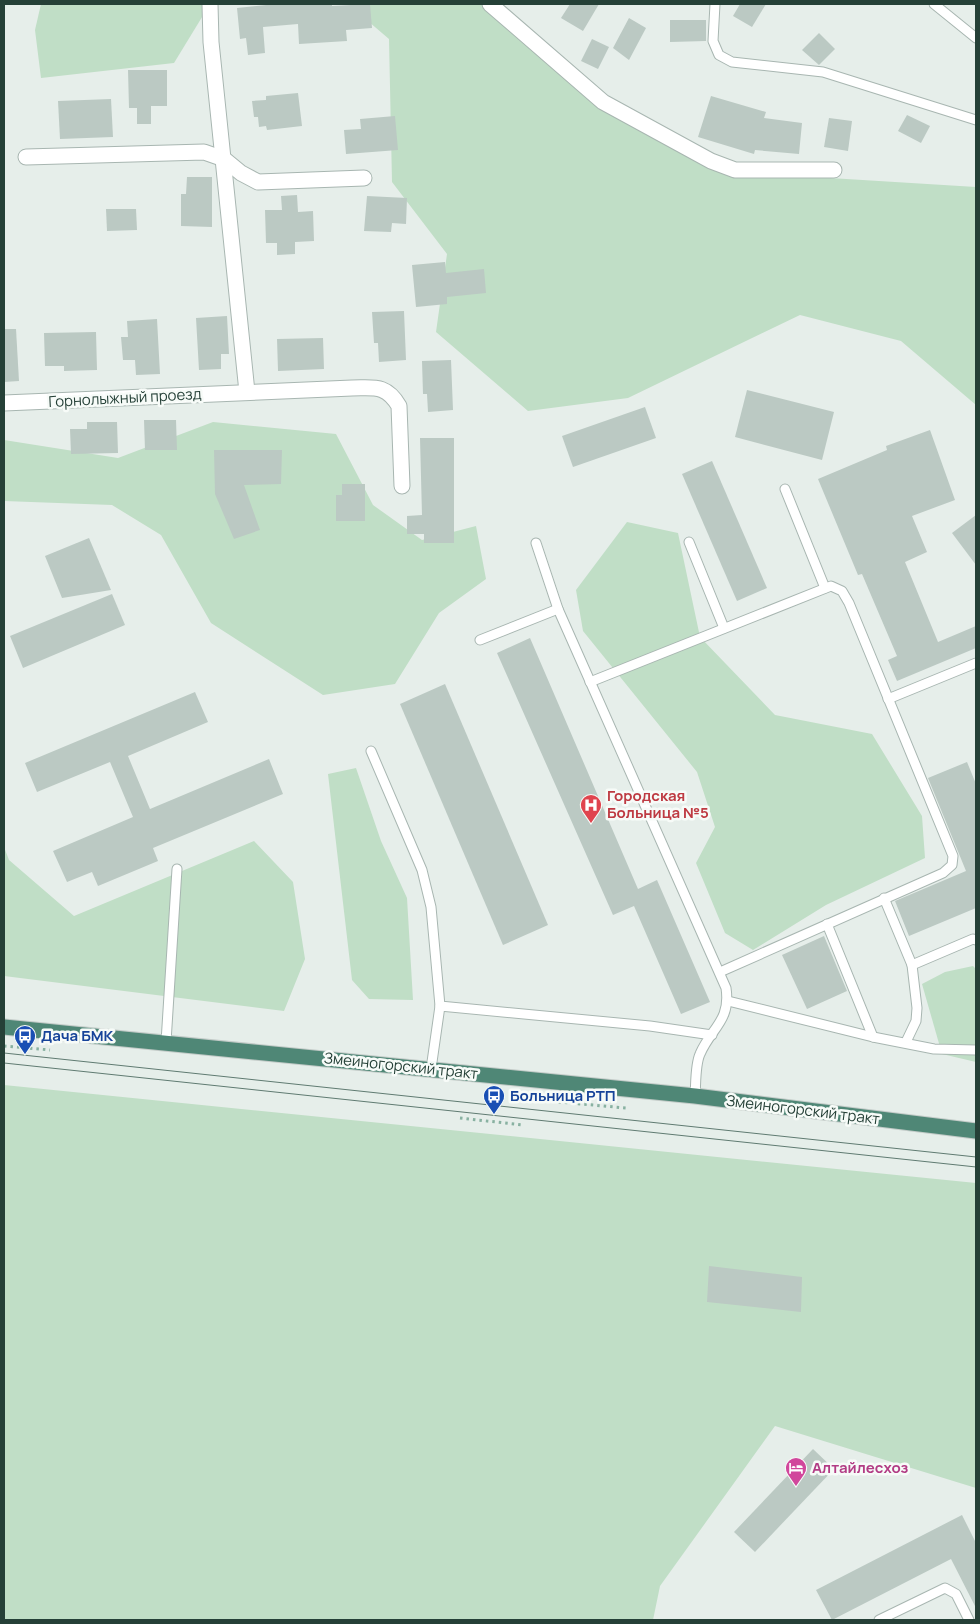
<svg xmlns="http://www.w3.org/2000/svg" width="980" height="1624" font-family="Manrope,sans-serif">
	<rect width="100%" height="100%" fill="#e6eeea"/>
	<g fill="#c0dec6">
		<polygon points="41,4 210,4 174,63 41,78 35,30"/>
		<polygon points="348,4 486,4 585,86 713,158 814,177 976,187 976,405 901,341 800,315 628,398 528,411 436,332 447,254 392,182 389,39"/>
		<polygon points="213,422 336,434 373,505 422,540 476,526 486,579 439,613 395,684 323,695 211,623 161,535 112,505 4,501 4,440 118,458"/>
		<polygon points="627,522 678,533 700,637 775,715 872,734 922,816 925,858 826,905 753,950 725,933 696,863 715,827 697,772 583,631 576,590"/>
		<polygon points="356,768 381,841 407,898 413,1000 369,999 352,980 328,774"/>
		<polygon points="254,841 293,882 305,959 284,1011 4,976 4,847 9,860 74,916"/>
		<polygon points="973,966 976,969 976,1062 942,1054 922,984 945,972"/>
		<polygon points="4,1085 976,1183 976,1488 775,1426 660,1586 653,1620 4,1620"/>
	</g>
	<g fill="#bbc9c3">
		<polygon points="276,4 332,4 332,6 370,4 372,28 346,30 347,41 299,44 298,24 263,27 265,53 248,55 246,38 240,39 237,8"/>
		<polygon points="570,4 599,4 583,31 561,18"/>
		<polygon points="740,4 766,4 752,27 733,16"/>
		<polygon points="629,18 646,28 629,60 613,48"/>
		<polygon points="670,20 706,20 706,41 670,42"/>
		<polygon points="819,33 835,49 819,65 802,50"/>
		<polygon points="592,39 609,47 598,69 581,61"/>
		<polygon points="128,70 167,70 167,106 151,106 151,124 137,124 137,108 129,108"/>
		<polygon points="298,93 302,126 267,130 266,126 259,127 258,117 254,117 252,101 266,100 266,96"/>
		<polygon points="711,96 766,112 764,118 802,123 799,154 755,150 754,154 698,137"/>
		<polygon points="111,99 113,137 60,139 58,101"/>
		<polygon points="907,115 930,126 921,143 898,131"/>
		<polygon points="395,116 398,150 346,154 344,130 361,129 360,119"/>
		<polygon points="829,118 852,121 848,151 824,147"/>
		<polygon points="187,177 212,177 212,227 181,226 181,194 186,194"/>
		<polygon points="297,195 298,212 313,211 314,241 295,242 295,254 277,255 277,243 266,243 265,210 282,210 281,196"/>
		<polygon points="367,196 407,198 406,224 392,223 391,232 364,231"/>
		<polygon points="106,209 136,209 137,230 107,231"/>
		<polygon points="445,262 446,273 484,269 486,293 447,297 447,304 416,307 412,265"/>
		<polygon points="404,311 406,360 379,362 378,343 374,343 372,312"/>
		<polygon points="227,316 229,354 221,354 221,369 199,370 196,318"/>
		<polygon points="157,319 160,374 136,375 135,360 123,360 121,337 128,337 127,321"/>
		<polygon points="4,329 16,329 19,381 4,382"/>
		<polygon points="96,332 97,370 64,371 64,366 45,366 44,333"/>
		<polygon points="323,338 324,369 278,371 277,339"/>
		<polygon points="451,360 453,410 428,412 427,394 423,394 422,361"/>
		<polygon points="747,390 834,412 822,460 735,437"/>
		<polygon points="645,407 656,438 573,467 562,436"/>
		<polygon points="144,420 176,420 177,450 145,450"/>
		<polygon points="87,422 117,422 118,453 71,454 70,429 87,429"/>
		<polygon points="930,430 955,500 912,516 927,552 905,562 938,642 976,626 976,648 897,681 888,660 897,656 862,574 858,575 818,479 887,450 886,446"/>
		<polygon points="420,438 454,438 454,543 424,543 424,534 407,534 407,516 422,515"/>
		<polygon points="214,450 282,450 281,484 244,485 260,530 234,539 215,494"/>
		<polygon points="712,461 767,588 737,601 682,474"/>
		<polygon points="342,484 365,484 365,521 336,521 336,495 342,495"/>
		<polygon points="976,515 976,565 952,533"/>
		<polygon points="89,538 111,590 62,598 45,556"/>
		<polygon points="112,594 125,625 23,668 10,636"/>
		<polygon points="530,638 638,889 657,880 710,1002 681,1014 634,906 613,915 497,653"/>
		<polygon points="445,684 548,925 503,945 400,704"/>
		<polygon points="195,692 208,722 128,756 150,809 269,759 283,794 153,848 158,861 98,886 92,872 67,882 53,851 133,817 110,762 37,792 25,763"/>
		<polygon points="967,762 976,784 976,908 909,936 895,901 966,871 928,778"/>
		<polygon points="824,936 847,991 807,1009 782,955"/>
		<polygon points="709,1266 802,1277 801,1312 707,1302"/>
		<polygon points="813,1449 834,1469 755,1552 734,1532"/>
		<polygon points="962,1515 976,1543 976,1608 951,1559 832,1620 816,1590"/>
	</g>
	<g fill="none" stroke-linecap="round" stroke-linejoin="round">
		<g stroke="#a8b6b1" stroke-width="11">
			<g id="service">
				<polyline points="715,4 713,41 719,55 732,62 823,72 976,120"/>
				<polyline points="934,4 976,38"/>
				<polyline points="785,489 825,588"/>
				<polyline points="689,542 724,628"/>
				<path d="M536,543L558,609L726,988C731,1021 711,1028 700,1054C695,1065 696,1084 695,1096"/>
				<polyline points="480,640 558,609"/>
				<polyline points="590,682 831,586 842,591 849,603 953,856 952,865 943,873 720,972"/>
				<polyline points="888,699 976,663"/>
				<polyline points="371,751 422,870 431,907 440,1006 650,1026 712,1035"/>
				<polyline points="884,898 912,965"/>
				<polyline points="827,924 873,1037"/>
				<polyline points="728,1001 873,1037 934,1049 976,1050"/>
				<polyline points="166,1042 177,869"/>
				<polyline points="906,1042 916,1021 917,1008 912,965 973,939 976,940"/>
				<polyline points="431,1069 440,1006"/>
				<polyline points="879,1620 945,1588 956,1594 969,1620"/>
			</g>
		</g>
		<g stroke="#a8b6b1" stroke-width="17">
			<g id="minor">
				<polyline points="210,4 211,42 247,392"/>
				<polyline points="490,4 603,102 711,161 735,170 834,170"/>
				<polyline points="26,157 204,152 224,159 241,173 258,182 364,178"/>
				<path d="M4,403L352,388C374,388 386,384 399,406L402,486"/>
			</g>
		</g>
		<g stroke="#c2cac7" stroke-width="17">
			<polyline id="trunk" points="4,1027 695,1096 976,1131"/>
		</g>
		<g stroke="#88b1a1" stroke-width="3" stroke-dasharray="2.5 4" stroke-linecap="butt">
			<polyline points="4,1046 50,1050"/>
			<polyline points="526,1099 626,1108"/>
			<polyline points="460,1118 523,1125"/>
		</g>
		<use href="#service" stroke="#fff" stroke-width="9"/>
		<use href="#minor" stroke="#fff" stroke-width="15"/>
		<use href="#trunk" stroke="#4f8776" stroke-width="15"/>
		<g stroke="#607b72" stroke-width="1">
			<polyline points="4,1053 976,1157"/>
			<polyline points="4,1063 976,1167"/>
		</g>
	</g>
	<defs>
		<g id="hospital-pin" transform="scale(1.125)"><path d="M0 17L-7.5 6A9.5 9.5 0 1 1 7.5 6Z" fill="#e0444e" stroke="#f7fbf8"/><path d="M-5-5h3v3.5h4V-5h3V5h-3V1.5h-4V5h-3Z" fill="#fff"/></g>
		<g id="bus-pin" transform="scale(1.125)"><path d="M0 17L-7.5 6A9.5 9.5 0 1 1 7.5 6Z" fill="#1a4fb4" stroke="#f7fbf8"/><path d="M-5-6H5V4H4V6H2V4H-2V6H-4V4H-5ZM-3.5-4V0h7V-4ZM-3.5 1.2v1.5H-2V1.2ZM2 1.2v1.5H3.5V1.2Z" fill="#fff"/></g>
		<g id="hotel-pin" transform="scale(1.125)"><path d="M0 17L-7.5 6A9.5 9.5 0 1 1 7.5 6Z" fill="#d1479c" stroke="#f7fbf8"/><path d="M-6-4.5h1.5V1H6V5H4.5V3h-9V5H-6ZM-4 0a1.8 1.8 0 1 1 3.6 0ZM.5 0V-2.5h3Q6-2.5 6 0Z" fill="#fff"/></g>
	</defs>
	<g fill-rule="evenodd">
		<use href="#hospital-pin" x="591" y="805"/>
		<use href="#bus-pin" x="25" y="1036"/>
		<use href="#bus-pin" x="494" y="1096"/>
		<use href="#hotel-pin" x="796" y="1468"/>
	</g>
	<g text-anchor="middle" stroke-width="5" stroke-linejoin="round" paint-order="stroke">
		<g font-size="15" fill="#254037" stroke="#f7fbf8">
			<text transform="translate(125 398) rotate(-3)" y="5">Горнолыжный проезд</text>
			<text transform="translate(401 1066) rotate(6)" y="5">Змеиногорский тракт</text>
			<text transform="translate(803 1110) rotate(7)" y="5">Змеиногорский тракт</text>
		</g>
		<g font-size="15" font-weight="bold" fill="#be3a42" stroke="#f7fbf8" text-anchor="start">
			<text x="607" y="801">Городская<tspan x="607" dy="17">Больница №5</tspan></text>
		</g>
		<g font-size="15" font-weight="bold" fill="#164399" stroke="#f7fbf8" text-anchor="start">
			<text x="41" y="1041">Дача БМК</text>
			<text x="510" y="1101">Больница РТП</text>
		</g>
		<g font-size="15" font-weight="bold" fill="#b23c85" stroke="#f7fbf8" text-anchor="start">
			<text x="812" y="1473">Алтайлесхоз</text>
		</g>
	</g>
	<rect width="980" height="1624" fill="none" stroke="#254037" stroke-width="10"/>
</svg>
